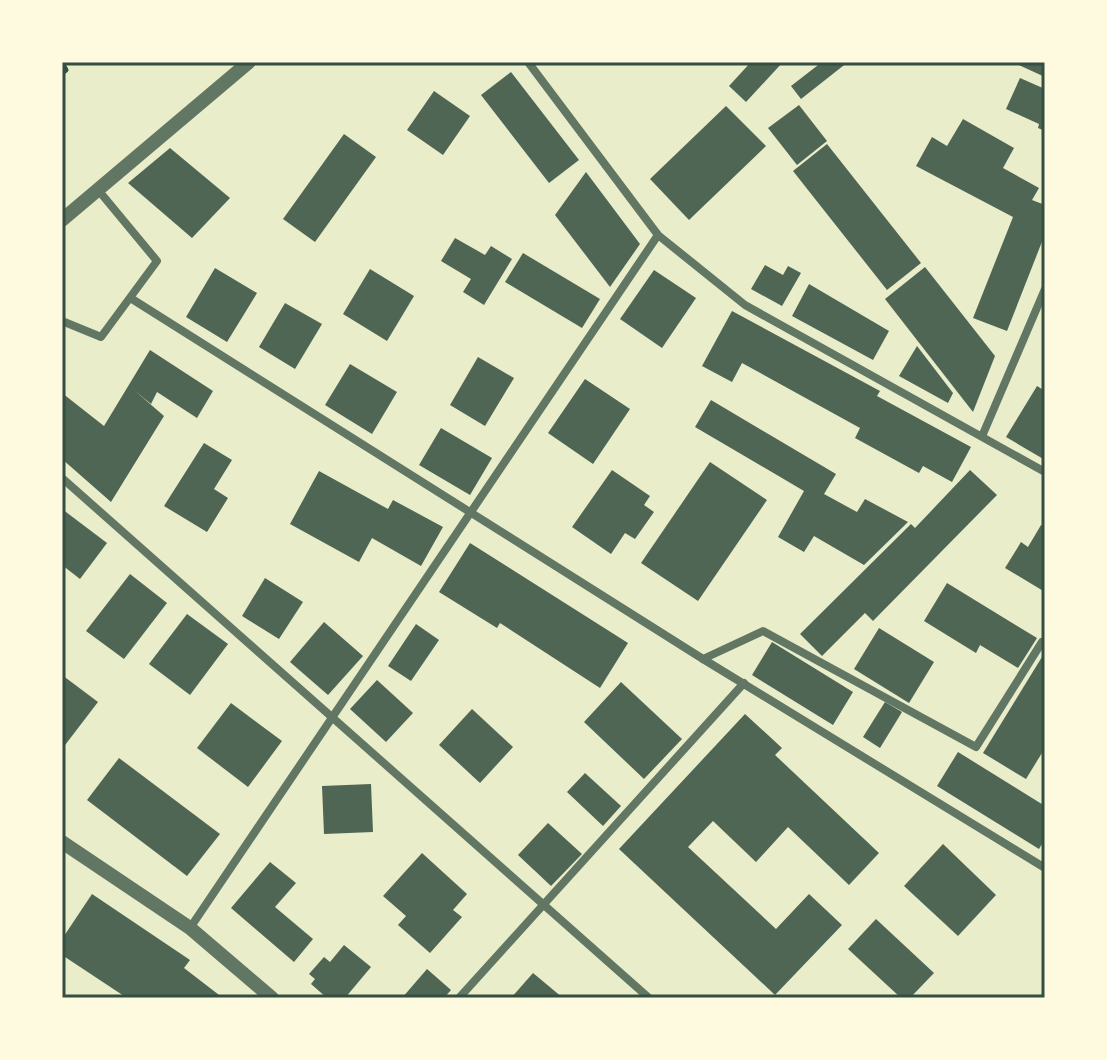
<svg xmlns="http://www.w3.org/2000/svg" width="1107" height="1060" font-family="'IBM Plex Sans',sans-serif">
	<rect width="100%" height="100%" fill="#e9edc9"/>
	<g fill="#4f6655">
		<polygon points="751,62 783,62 746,102 729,86"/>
		<polygon points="822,62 848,62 801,99 791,86"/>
		<polygon points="1012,62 1045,62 1045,77"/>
		<polygon points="511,72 579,160 549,183 481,95"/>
		<polygon points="1020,78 1045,89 1045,131 1038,128 1039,124 1006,109"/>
		<polygon points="434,91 470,116 443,155 407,130"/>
		<polygon points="799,105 827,141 797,165 768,128"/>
		<polygon points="726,106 766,146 689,220 650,179"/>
		<polygon points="963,119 1014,148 1003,168 1039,188 1032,200 1045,205 1045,234 1007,331 973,318 1013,217 916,166 932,137 947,146"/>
		<polygon points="344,134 376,157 315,242 283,219"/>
		<polygon points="827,144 921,263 887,290 793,171"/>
		<polygon points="170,148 230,198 192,238 128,183"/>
		<polygon points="586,172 640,244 610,287 555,215"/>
		<polygon points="455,238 485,255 491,246 512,259 484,305 463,292 471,279 441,261"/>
		<polygon points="523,253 600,299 582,328 505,282"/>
		<polygon points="765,265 783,275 788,266 801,273 782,306 751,289"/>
		<polygon points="925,267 995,356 973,412 885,299"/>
		<polygon points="215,268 257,293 227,342 186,317"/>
		<polygon points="370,269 414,296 387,341 343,314"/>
		<polygon points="654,270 696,298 662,348 620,319"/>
		<polygon points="809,284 889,331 873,360 792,316"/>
		<polygon points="285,303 322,324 295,369 259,347"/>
		<polygon points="732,311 880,391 877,396 971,447 952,482 923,466 919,473 855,438 860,428 742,363 732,382 702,366"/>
		<polygon points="917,346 953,393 948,403 899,376"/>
		<polygon points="150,350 213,391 197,418 157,392 151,404 134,390 164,416 111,502 62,459 62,393 104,426"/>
		<polygon points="478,357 514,378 485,426 450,405"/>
		<polygon points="350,364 397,392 372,434 325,405"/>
		<polygon points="585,379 630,409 593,464 548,433"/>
		<polygon points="1037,386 1045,391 1045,460 1006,437"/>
		<polygon points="711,400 836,474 824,494 857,512 865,499 908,522 864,565 814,536 804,552 778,537 804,491 695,427"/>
		<polygon points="441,428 492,458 470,495 419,465"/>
		<polygon points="204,443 232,460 214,489 228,498 207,532 164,506"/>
		<polygon points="710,462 767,500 698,601 641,563"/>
		<polygon points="612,470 650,496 644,505 654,512 635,539 625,533 611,554 572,527"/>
		<polygon points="970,470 997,495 873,621 865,613 822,656 800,634 911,524 915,528"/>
		<polygon points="319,471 388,509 393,500 443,527 421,566 372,538 359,562 290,524"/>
		<polygon points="62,509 107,543 80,579 62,565"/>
		<polygon points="1041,525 1045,527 1045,592 1005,568 1021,542 1028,547"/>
		<polygon points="470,543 628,643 600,688 500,623 497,628 439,592"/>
		<polygon points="130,574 167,603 124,659 86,631"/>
		<polygon points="265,578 303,602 279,639 242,616"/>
		<polygon points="947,583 1037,638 1018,668 980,645 976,653 924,621"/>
		<polygon points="187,614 228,644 190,695 149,664"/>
		<polygon points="324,622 363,656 328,695 290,662"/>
		<polygon points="416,624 439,640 411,681 388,666"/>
		<polygon points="879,628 934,662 909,703 854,669"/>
		<polygon points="772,642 853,692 833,725 752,675"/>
		<polygon points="1045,652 1045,748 1026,779 983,753"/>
		<polygon points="62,675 98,702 62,749"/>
		<polygon points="377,680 413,713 386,742 350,709"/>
		<polygon points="621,682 682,739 644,779 584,722"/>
		<polygon points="885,702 902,712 880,748 863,737"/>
		<polygon points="231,703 282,741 248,787 197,748"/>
		<polygon points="472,709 513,747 480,783 439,745"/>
		<polygon points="745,714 782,748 775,755 879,853 849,885 788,827 756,862 713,821 688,847 776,929 809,894 842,925 775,995 619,849"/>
		<polygon points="958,752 1045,806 1045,839 1039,849 937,786"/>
		<polygon points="119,758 220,834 187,876 87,800"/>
		<polygon points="585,773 621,806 603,826 567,792"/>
		<polygon points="371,784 373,832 324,834 322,786"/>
		<polygon points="548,823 582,854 551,886 518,855"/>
		<polygon points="943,844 996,895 958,936 904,886"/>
		<polygon points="422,853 467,894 453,910 462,917 430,953 398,925 406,916 383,896"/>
		<polygon points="270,862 296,883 275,907 313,939 294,962 231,908"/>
		<polygon points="92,894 190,960 184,968 223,998 127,998 62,955 62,939"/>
		<polygon points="876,919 934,973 910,998 901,998 848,949"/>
		<polygon points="344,945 371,967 345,998 327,998 311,984 315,979 309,974 324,957 330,962"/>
		<polygon points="427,969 451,990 444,998 402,998"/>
		<polygon points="533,973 563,998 511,998"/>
	</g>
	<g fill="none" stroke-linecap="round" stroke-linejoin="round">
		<polyline stroke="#344e41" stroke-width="5" points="62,63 66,70 62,73"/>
		<g stroke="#617663" stroke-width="8">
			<polyline points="528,62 658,235 745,305 1045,472"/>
			<polyline points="132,299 703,659 1045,868"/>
			<polyline points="62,321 101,337 157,261 99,191"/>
			<polyline points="983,434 1045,289"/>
			<polyline points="62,478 649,998"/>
			<polyline points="703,659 763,631 976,747 1042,642 1045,644"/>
			<polyline points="190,928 658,235"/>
			<polyline points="459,998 744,683"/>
		</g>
		<g stroke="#617663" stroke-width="14">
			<polyline points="62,220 249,62"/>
			<polyline points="62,842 190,928 272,998"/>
		</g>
	</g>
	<rect width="1107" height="1060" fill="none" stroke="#fefae0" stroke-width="128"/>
	<rect x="64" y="64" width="979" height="932" fill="none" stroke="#344e41" stroke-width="3"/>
</svg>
